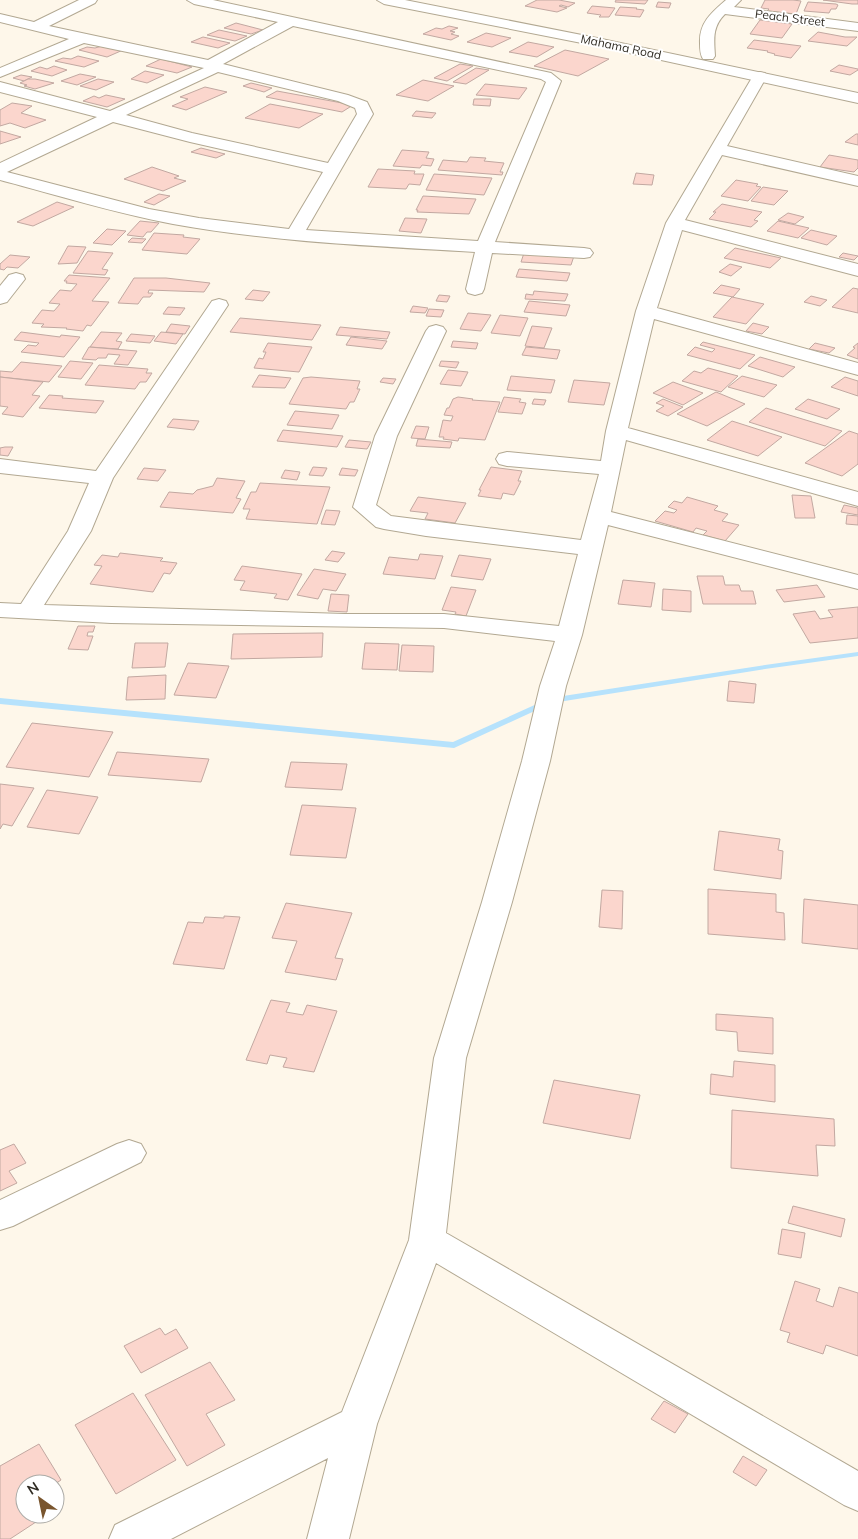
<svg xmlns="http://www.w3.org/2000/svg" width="858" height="1539" font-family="Mulish,sans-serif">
	<rect width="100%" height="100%" fill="#fef7ea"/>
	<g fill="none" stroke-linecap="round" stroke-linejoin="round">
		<polygon fill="#b6e2fc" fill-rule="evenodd" points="858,652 858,656 765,669 552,703 454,748 0,704 0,698 453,742 550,698 765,665"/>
	</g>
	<g fill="#fbd6cd" stroke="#c2a8a1">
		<polygon points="537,0 559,0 575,3 568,7 561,5 559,6 567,8 557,12 525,6"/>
		<polygon points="616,0 648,0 645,4 615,2"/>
		<polygon points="765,0 793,0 801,1 796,14 767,11 769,9 761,8"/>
		<polygon points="823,0 858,0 858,4 852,4"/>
		<polygon points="658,2 671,3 669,8 656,7"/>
		<polygon points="808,2 836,4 838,5 836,9 831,9 829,13 804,11"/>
		<polygon points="592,6 615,8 609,17 599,17 601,15 587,13"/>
		<polygon points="620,7 637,8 636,9 644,10 640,17 615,15"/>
		<polygon points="760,20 792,24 782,38 750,34"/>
		<polygon points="236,23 263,30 251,34 224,28"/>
		<polygon points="449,26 458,28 450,31 455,32 451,34 459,36 451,40 423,34 436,28 442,29"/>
		<polygon points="219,30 247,36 235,41 207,35"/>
		<polygon points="818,32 845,37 857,37 847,46 808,41"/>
		<polygon points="486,33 511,38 492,47 467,42"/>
		<polygon points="203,37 230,43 218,48 191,42"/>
		<polygon points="754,40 801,46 791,58 774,55 775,54 767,52 768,51 747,48"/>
		<polygon points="528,42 554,47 537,57 509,52"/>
		<polygon points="102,46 123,50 107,57 79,50 87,47 95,48"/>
		<polygon points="565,50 609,59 578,76 534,66"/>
		<polygon points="78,56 99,61 84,67 55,61 63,58 71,59"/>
		<polygon points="161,59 192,67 177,73 146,66"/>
		<polygon points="460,64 473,66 447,81 434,78"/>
		<polygon points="839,65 858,69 858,70 850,75 830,71"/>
		<polygon points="54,66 67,70 52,76 31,71 40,67 47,69"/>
		<polygon points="476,68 489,70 466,84 453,82"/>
		<polygon points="145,71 164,75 147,83 131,79"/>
		<polygon points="80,74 96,77 77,85 61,81"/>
		<polygon points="21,75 32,77 24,81 13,78"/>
		<polygon points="28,79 35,79 54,83 35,89 24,86 27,85 20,83"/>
		<polygon points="98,79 114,82 96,90 80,86"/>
		<polygon points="423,80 454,86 428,101 396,95"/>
		<polygon points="251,83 272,88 264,92 243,86"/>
		<polygon points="485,84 527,88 519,99 476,95"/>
		<polygon points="205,87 227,92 186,110 172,106 188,99 180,97"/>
		<polygon points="277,91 353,105 342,112 266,97"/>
		<polygon points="106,95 125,99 107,107 83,101 94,96 99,98"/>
		<polygon points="474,99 491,99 490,106 473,105"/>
		<polygon points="12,103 32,106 21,113 46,120 25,128 10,123 0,126 0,110"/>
		<polygon points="270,104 323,114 299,128 245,118"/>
		<polygon points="416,111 436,113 432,118 412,116"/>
		<polygon points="0,131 21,137 0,144"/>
		<polygon points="856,134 858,134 858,145 845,142"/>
		<polygon points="201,148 225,154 216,158 191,152"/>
		<polygon points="402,150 429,152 426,158 434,159 431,166 422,165 420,168 393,166"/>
		<polygon points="829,155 858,160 858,168 854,172 820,167"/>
		<polygon points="470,157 486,158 484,161 504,163 500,172 503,172 502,175 438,170 443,160 467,162"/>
		<polygon points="152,167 179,176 174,178 186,181 163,191 124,179"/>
		<polygon points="378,169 415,171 414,174 424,174 420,185 409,184 406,189 368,187"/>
		<polygon points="636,173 654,175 652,185 633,184"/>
		<polygon points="434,174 492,178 484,195 426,190"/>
		<polygon points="736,180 758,184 756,186 761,187 748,201 721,196"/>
		<polygon points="763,187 788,191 774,205 751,201"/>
		<polygon points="159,194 170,196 154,205 144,202"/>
		<polygon points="423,196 476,199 469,214 417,212 418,210 416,210"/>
		<polygon points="57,202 74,207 33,226 17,222"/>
		<polygon points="722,204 762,212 754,220 758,221 751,227 709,219 716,212 713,212"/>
		<polygon points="788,213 804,217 795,224 778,220"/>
		<polygon points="405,218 427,219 421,233 399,231"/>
		<polygon points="140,221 159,223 151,232 147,232 143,237 127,235"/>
		<polygon points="778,221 809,228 798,238 767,231"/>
		<polygon points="107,229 126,231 112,245 93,243"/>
		<polygon points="811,230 837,236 827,245 801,238"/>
		<polygon points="154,233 184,235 183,237 200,239 187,254 142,250"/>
		<polygon points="132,238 146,239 142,243 128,242"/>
		<polygon points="68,246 86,247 77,263 58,264"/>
		<polygon points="735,248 781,258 770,268 724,258"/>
		<polygon points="88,251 113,253 102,269 108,270 105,275 73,273"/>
		<polygon points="524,253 574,256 571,265 521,262"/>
		<polygon points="843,253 858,256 854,260 839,257"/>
		<polygon points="10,255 30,257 18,268 7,267 4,270 0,269 0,264"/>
		<polygon points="730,264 742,267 731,276 719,272"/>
		<polygon points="519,269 570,273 567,281 516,277"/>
		<polygon points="69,275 110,278 92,301 109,302 91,326 87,325 83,331 66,329 67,328 41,327 44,324 32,323 42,310 54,311 60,304 49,303 60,290 71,291 77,284 66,283 67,281 64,281"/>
		<polygon points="134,278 166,278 210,283 204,292 149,290 148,293 153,293 150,297 143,297 138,304 118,303"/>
		<polygon points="721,285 740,289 733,297 713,293"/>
		<polygon points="853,288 858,289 858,313 832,307"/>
		<polygon points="253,290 270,292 263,301 245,299"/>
		<polygon points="534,291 568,294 565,301 525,299 526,294 533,295"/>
		<polygon points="439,295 450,296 447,302 436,301"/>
		<polygon points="811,296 827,300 820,306 804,302"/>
		<polygon points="732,297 764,304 746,324 713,317"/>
		<polygon points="529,301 570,305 566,316 524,312"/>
		<polygon points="413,306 428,308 425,313 410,312"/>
		<polygon points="168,307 185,308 180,315 163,314"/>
		<polygon points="429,309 444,310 441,317 426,316"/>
		<polygon points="468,313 491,315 481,331 460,329"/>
		<polygon points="500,315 528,318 520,336 491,333"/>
		<polygon points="240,318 321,325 312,340 230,332"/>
		<polygon points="753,323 769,327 762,334 746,331"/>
		<polygon points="171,324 190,326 185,334 166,332"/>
		<polygon points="532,326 552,328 544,348 525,346"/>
		<polygon points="340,327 390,332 387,339 336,335"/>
		<polygon points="21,332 60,337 61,335 80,337 64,357 21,352 28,345 36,346 39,343 14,340"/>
		<polygon points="101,332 122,333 116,341 122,342 118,349 90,347"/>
		<polygon points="161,332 183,334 176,344 154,341"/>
		<polygon points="131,334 155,336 150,343 126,341"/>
		<polygon points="351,337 387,341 382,349 346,345"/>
		<polygon points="453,341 478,343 476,349 451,347"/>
		<polygon points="703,342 755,355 740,369 687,355 695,347 712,352 715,349 700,345"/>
		<polygon points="268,343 312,347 299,372 254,368 259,358 263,359 266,352 263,352"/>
		<polygon points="815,343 835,348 829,353 809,349"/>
		<polygon points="858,343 858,359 847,355 855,348 853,347"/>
		<polygon points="89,347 137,351 128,365 114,364 120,355 108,354 106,358 98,358 96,360 82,359"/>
		<polygon points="526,347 560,350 557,359 522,355"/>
		<polygon points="760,357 795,367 783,377 748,366"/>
		<polygon points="70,361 93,363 81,379 58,377"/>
		<polygon points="441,361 459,362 456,368 439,366"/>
		<polygon points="21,362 62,366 49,382 0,377 0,371 12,372"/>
		<polygon points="99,365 148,369 146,373 152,373 146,382 140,382 135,389 85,385"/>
		<polygon points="708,368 738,376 721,392 682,381 694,371 701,373"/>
		<polygon points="448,370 468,372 461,386 440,384"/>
		<polygon points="259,375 291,378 285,388 252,387"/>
		<polygon points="511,376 555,380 551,393 507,390"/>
		<polygon points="742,376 777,385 764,397 728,387"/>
		<polygon points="0,377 43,382 32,395 40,396 23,417 2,414 8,407 0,406"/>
		<polygon points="311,377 360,381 357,389 360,389 354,402 350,402 346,409 289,404 303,378"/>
		<polygon points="845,377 858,381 858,396 831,387"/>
		<polygon points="383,378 396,379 393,384 380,382"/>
		<polygon points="574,380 610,383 604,405 568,402"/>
		<polygon points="673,382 703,393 683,405 653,393"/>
		<polygon points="716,392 745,404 707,426 677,414"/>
		<polygon points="49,395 63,396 62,398 104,401 96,413 39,408"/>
		<polygon points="458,397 473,399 472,400 500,402 485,440 459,438 458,441 443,439 444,437 439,437 443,420 451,421 453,416 444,415 447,408 449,408 453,399"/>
		<polygon points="504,397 521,399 519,402 526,403 522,414 498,412"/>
		<polygon points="534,399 546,400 544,405 532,404"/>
		<polygon points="663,399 683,407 668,416 656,411 664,406 656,403"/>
		<polygon points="808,399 840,409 827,419 795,409"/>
		<polygon points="766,408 842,431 825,446 749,422"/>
		<polygon points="295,411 339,415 332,429 287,425"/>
		<polygon points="173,419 199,421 194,430 167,427"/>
		<polygon points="732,421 782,437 758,456 707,440"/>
		<polygon points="416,426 429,427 425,439 411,438"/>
		<polygon points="283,430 343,436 337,447 277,441"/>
		<polygon points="849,431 858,434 858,464 842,476 805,463"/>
		<polygon points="418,439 452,442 450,448 416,446"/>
		<polygon points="349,440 371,442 367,449 345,447"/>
		<polygon points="5,447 13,447 8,456 0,455 0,448"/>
		<polygon points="313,467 327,468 323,476 309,475"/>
		<polygon points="491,467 522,471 518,481 521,481 514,495 503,493 501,499 478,496 481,490 479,490"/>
		<polygon points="144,468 166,470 158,481 137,479"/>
		<polygon points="342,468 358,470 355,476 339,475"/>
		<polygon points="285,470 300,472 297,480 281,478"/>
		<polygon points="217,478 245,481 236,498 241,499 233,513 160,507 169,492 193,494 197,490 213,486"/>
		<polygon points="260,483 330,487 317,524 246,519 250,509 243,509 251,492 256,492"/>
		<polygon points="792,495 811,496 815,518 795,518"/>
		<polygon points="418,497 466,503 455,523 425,519 428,513 410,511"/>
		<polygon points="687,497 718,506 714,510 728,514 722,521 739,525 725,541 703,535 707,531 696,528 693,532 655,521 665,511 674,513 677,510 668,507 674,501 682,503"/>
		<polygon points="844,505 858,508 858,515 841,512"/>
		<polygon points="326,510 340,511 335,525 321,524"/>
		<polygon points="847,515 858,516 858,525 846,524"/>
		<polygon points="332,551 345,553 338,562 325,560"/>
		<polygon points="120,553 163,558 160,561 177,563 170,574 164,573 153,592 90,584 102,566 94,565 102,555 118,557"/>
		<polygon points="420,554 443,556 435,579 383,574 389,557 418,560"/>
		<polygon points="459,555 491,559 483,580 451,576"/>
		<polygon points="242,566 302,574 288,600 274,598 277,594 240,590 245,581 234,580"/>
		<polygon points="314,569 346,574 336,591 323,589 318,599 297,595"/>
		<polygon points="697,576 723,576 725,585 739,585 741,591 753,591 756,604 703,604"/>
		<polygon points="623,580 655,583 651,607 618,604"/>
		<polygon points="817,585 825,597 784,602 776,590"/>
		<polygon points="451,587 476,590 466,616 455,614 456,612 442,610"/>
		<polygon points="663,589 691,591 691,612 662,610"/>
		<polygon points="331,594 349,595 347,612 328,611"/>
		<polygon points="858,607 858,638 810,643 793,614 815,611 820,619 833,617 828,610"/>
		<polygon points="78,626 95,626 93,632 88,632 87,636 93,636 88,650 68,649"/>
		<polygon points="323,633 322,657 231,659 233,634"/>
		<polygon points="135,643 168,643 165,667 132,668"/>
		<polygon points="365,643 399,644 397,670 362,669"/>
		<polygon points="402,645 434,646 433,672 399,671"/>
		<polygon points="188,663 229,666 216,698 174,695"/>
		<polygon points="166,675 165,699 126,700 128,677"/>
		<polygon points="729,681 756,684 754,703 727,701"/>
		<polygon points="32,723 113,732 89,777 6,767"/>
		<polygon points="117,752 209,759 201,782 108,775"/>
		<polygon points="291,762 347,764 342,790 285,787"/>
		<polygon points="0,784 34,788 12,826 3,824 0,829"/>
		<polygon points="47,790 98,797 79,834 27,827"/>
		<polygon points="302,805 356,808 346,858 290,855"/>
		<polygon points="719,831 780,839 778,850 783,851 781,879 714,870"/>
		<polygon points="708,889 776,894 776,912 784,913 785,940 708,934"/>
		<polygon points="602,890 623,891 622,929 599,927"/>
		<polygon points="804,899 858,905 858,949 802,943"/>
		<polygon points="286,903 352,913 335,958 343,959 336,980 285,972 297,941 272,938"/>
		<polygon points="224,916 240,917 224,969 173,964 188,922 203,923 205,917 224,918"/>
		<polygon points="271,1000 290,1003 286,1012 303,1015 307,1005 337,1011 314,1072 283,1067 287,1058 270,1055 267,1064 246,1060"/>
		<polygon points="716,1014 773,1018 773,1054 738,1051 737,1032 716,1030"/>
		<polygon points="734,1061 775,1065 775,1102 710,1094 711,1074 733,1077"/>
		<polygon points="554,1080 640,1095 630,1139 543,1123"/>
		<polygon points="732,1110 834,1119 835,1146 816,1145 818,1176 731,1168"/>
		<polygon points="14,1144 26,1163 9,1171 17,1183 0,1191 0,1150"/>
		<polygon points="793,1206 845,1219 841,1237 788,1223"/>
		<polygon points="782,1229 805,1233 801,1258 778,1254"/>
		<polygon points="795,1281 820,1289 816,1301 833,1307 839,1287 858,1293 858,1356 826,1345 823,1354 787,1342 790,1333 780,1330"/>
		<polygon points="160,1328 165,1335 176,1329 188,1348 141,1373 124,1346"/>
		<polygon points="210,1362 235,1400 206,1414 225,1445 187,1466 145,1395"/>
		<polygon points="133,1393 176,1460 116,1494 75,1425"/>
		<polygon points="664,1401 688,1414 675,1433 651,1419"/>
		<polygon points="39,1444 61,1480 55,1484 25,1484 25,1514 36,1514 39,1520 10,1539 0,1539 0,1466"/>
		<polygon points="743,1456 767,1470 756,1486 733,1472"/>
	</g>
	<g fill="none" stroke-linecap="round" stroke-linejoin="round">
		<g stroke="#b2a892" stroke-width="2">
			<g id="street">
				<path d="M79,0H97L95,3L49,26L208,60L278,22L194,4L187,0H213L551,73L561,81L495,242L584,248L590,249L593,253L590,257L584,258L492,253L484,289L482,293L475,295L468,293L466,289L475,252C374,246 272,242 173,224C114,213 57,195 0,180V163L97,117L0,92V82L110,111L204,68L84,43L0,77V68L69,39L0,22V14L34,22ZM293,26L541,79L546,82L478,241L306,230L373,114L367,102L348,95L223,64ZM218,72L338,101L355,108L357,114L328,163L192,133L126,115ZM113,122L190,142L323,172L289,229L199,218L149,209L7,172Z"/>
				<path d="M726,0H741L734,7L858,23V31L725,14C712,27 714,39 715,56L713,59H703C700,54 700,49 700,43C699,23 711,13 726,0Z"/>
				<polygon points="760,72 765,73 767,76 727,146 858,176 858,186 722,155 685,220 858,264 858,276 682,230 657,308 858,363 858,375 654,319 628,428 858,492 858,506 626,440 611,512 858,575 858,589 608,525 582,635 566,686 550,761 512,902 466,1058 446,1233 858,1471 858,1511 844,1505 436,1263 377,1424 349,1539 307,1539 328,1458 171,1539 109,1539 115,1525 342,1412 409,1240 434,1058 482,902 522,761 540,686 555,641 444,628 111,623 0,617 0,603 21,604 68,531 89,483 0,473 0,459 96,471 212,301 219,299 226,301 228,305 113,478 91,531 44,605 345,614 444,614 559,626 578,554 426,536 384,529 376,527 353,507 375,436 426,331 429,327 436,325 443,327 446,331 397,436 376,505 391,516 581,540 599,474 507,466 499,464 496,459 499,454 507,452 601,461 606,431 636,311 666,223 753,76 755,73"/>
				<polygon points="16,273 23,275 25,279 7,302 0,304 0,286 9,275"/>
				<polygon points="129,1140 141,1144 146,1153 141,1162 13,1226 0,1230 0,1200 117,1144"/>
			</g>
		</g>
		<g stroke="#b2a892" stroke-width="2">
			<polygon id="secondary" points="377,0 405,0 597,38 858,93 858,103 597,46 384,4"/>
		</g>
		<use href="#street" fill="#fff" fill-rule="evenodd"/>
		<use href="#secondary" fill="#fff" fill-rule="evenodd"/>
	</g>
	<g text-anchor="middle" stroke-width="4" stroke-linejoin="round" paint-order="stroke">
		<g font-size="12" fill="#302c24" stroke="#fff">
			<text transform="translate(790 18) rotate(7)" y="4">Peach Street</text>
			<text transform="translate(621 47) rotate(12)" y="4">Mahama Road</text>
		</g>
	</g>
	<g transform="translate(40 1499) rotate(327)"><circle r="24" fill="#ffffff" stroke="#acaba7"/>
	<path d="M0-4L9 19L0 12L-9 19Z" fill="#79552e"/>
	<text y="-8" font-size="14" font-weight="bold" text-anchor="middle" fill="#302c24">N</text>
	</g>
</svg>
